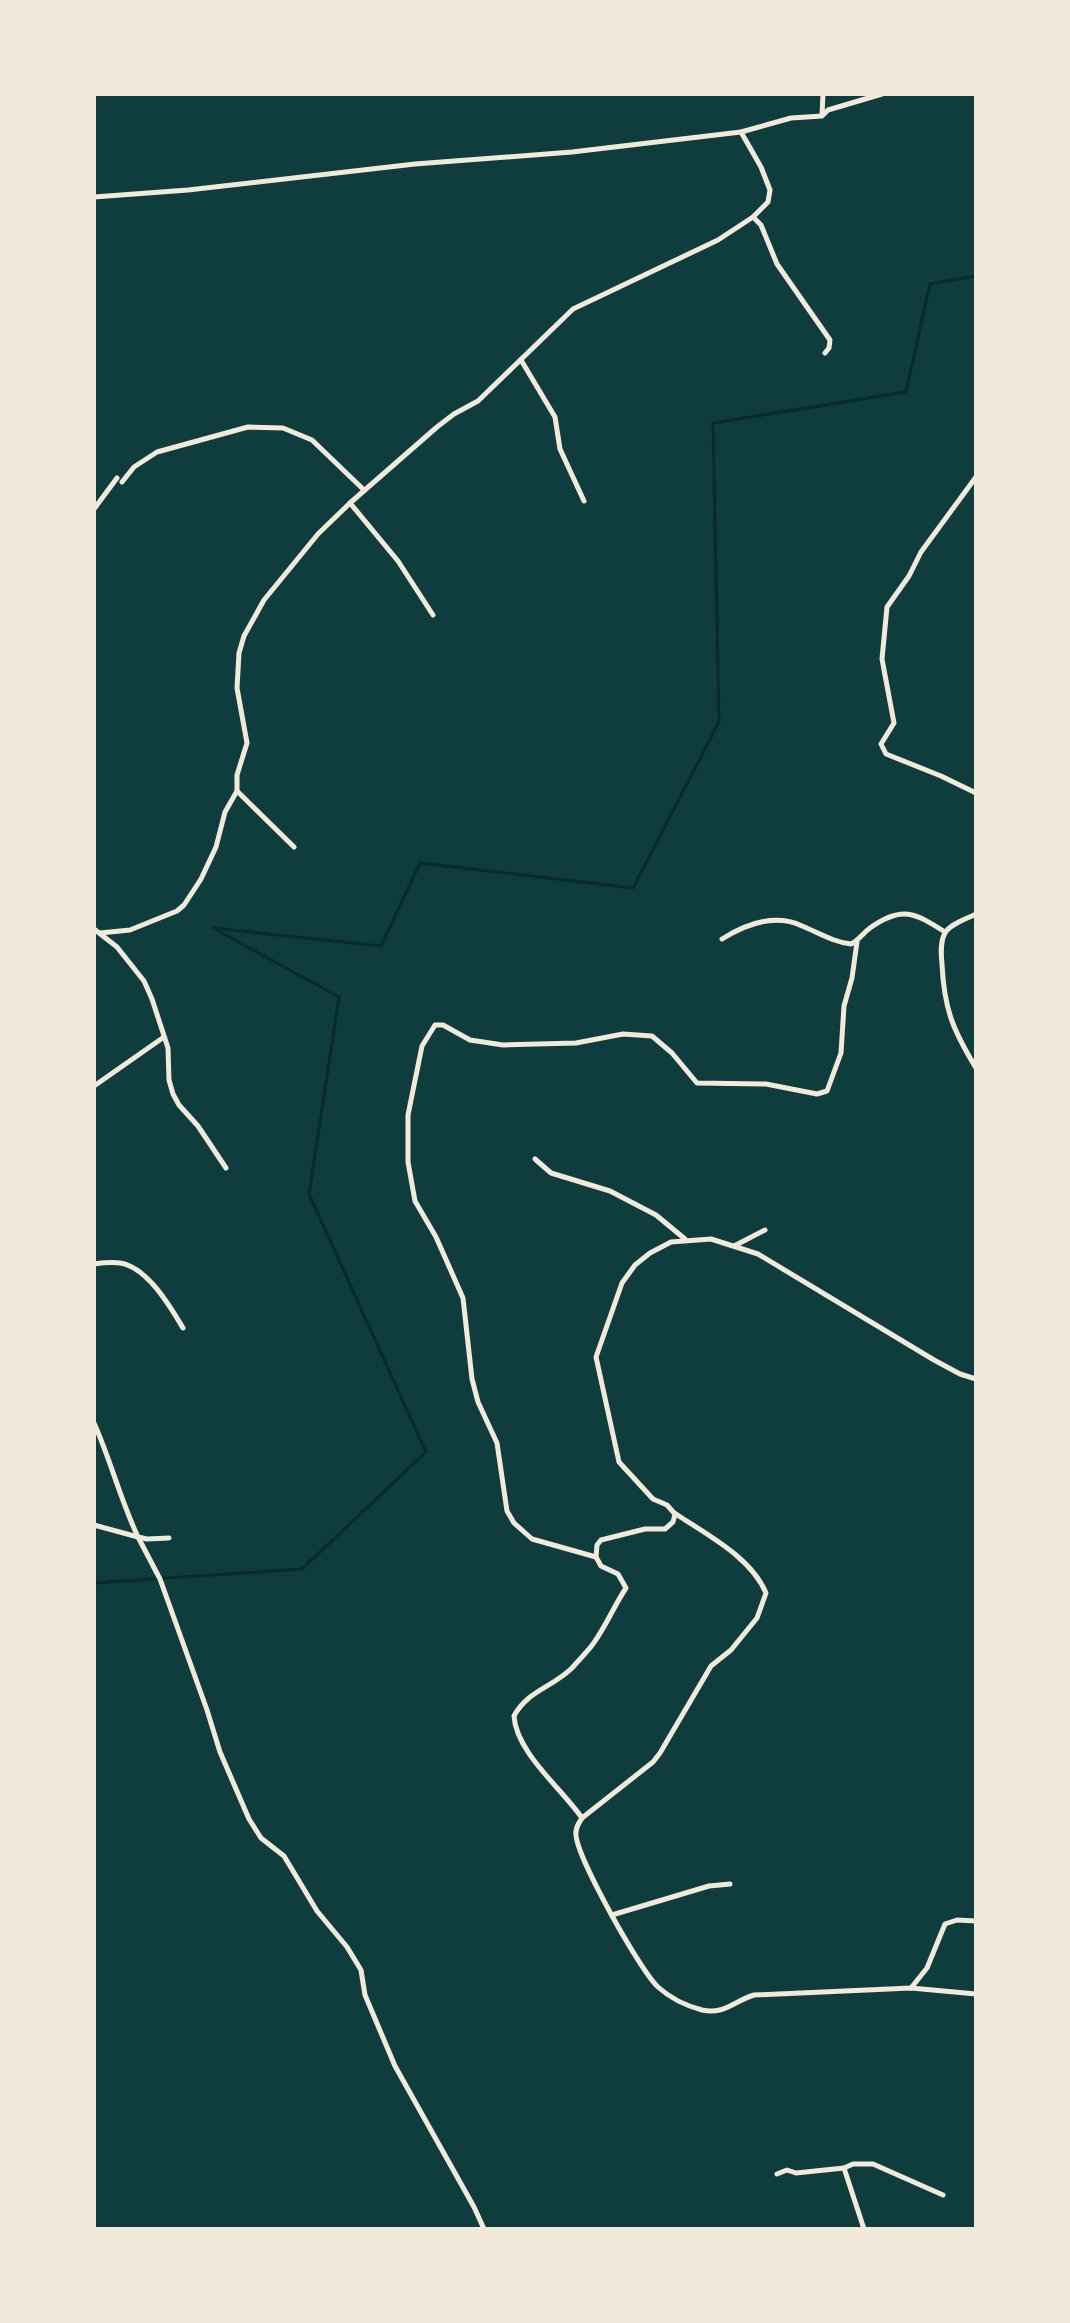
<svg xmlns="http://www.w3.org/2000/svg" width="1070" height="2323" font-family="'PT Sans',sans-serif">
	<rect width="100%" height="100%" fill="#0f3d3e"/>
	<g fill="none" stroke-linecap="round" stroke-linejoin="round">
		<polyline stroke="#0a2a2b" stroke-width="3" points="94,1583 302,1569 426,1452 309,1194 339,997 213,928 381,946 420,863 633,888 719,722 713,423 906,392 930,284 976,276"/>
		<g stroke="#f1e9da" stroke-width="5">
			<polyline points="822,115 823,94"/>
			<polyline points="94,197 188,190 415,164 572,152 741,132 791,118 822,116 828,110 882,94"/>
			<polyline points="753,217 761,225 777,264 830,340 829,348 825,353"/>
			<polyline points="521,360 555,417 560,449 584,501"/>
			<polyline points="976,477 921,552 909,576 887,607 882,659 894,723 881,744 886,754 941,776 976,793"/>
			<polyline points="122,482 134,467 157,452 248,427 283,428 312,440 364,490"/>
			<polyline points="350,503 398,561 433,615"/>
			<polyline points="94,509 117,478"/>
			<polyline points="237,791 294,847"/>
			<path d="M976,914C966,919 950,924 945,933C940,942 941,954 942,964C944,1009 953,1030 976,1068"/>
			<polyline points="94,929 117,947 144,981 152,999 168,1048 169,1080 173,1094 179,1105 198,1126 226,1168"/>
			<polyline points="100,933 130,930 177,911 184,905 201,879 216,847 225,812 237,791 237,775 247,743 237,688 239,653 244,636 264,600 318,534 350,503 437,427 454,414 478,401 573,309 718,240 753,217 768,202 770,190 761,167 741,132"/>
			<path d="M722,939C746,924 775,913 802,926C819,933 833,942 851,944C859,940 863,933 870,928C902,905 915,913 945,932"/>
			<polyline points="94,1086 164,1037"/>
			<polyline points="535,1159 551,1173 610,1191 656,1215 685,1239"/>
			<polyline points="734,1246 765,1230"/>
			<path d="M94,1264C102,1263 112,1262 120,1263C147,1267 170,1306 183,1328"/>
			<path d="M94,1423C111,1461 120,1499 138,1537L147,1539L169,1538"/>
			<path d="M676,1514C707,1535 751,1557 766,1593L757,1618L731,1650L711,1666L660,1753L653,1762L582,1818C578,1824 575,1829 576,1835C577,1858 641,1972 658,1987C670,1998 687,2006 702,2010C724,2015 734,2001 754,1995L911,1988L976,1994"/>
			<polyline points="94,1525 138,1537 160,1579 207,1710 220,1752 249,1819 261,1838 284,1856 317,1911 347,1947 361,1970 365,1995 395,2066 474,2207 484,2229"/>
			<polyline points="596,1557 532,1539 514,1523 507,1511 497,1443 478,1402 472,1379 463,1298 436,1237 415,1201 408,1162 408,1115 422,1046 435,1025 443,1025 470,1040 503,1045 576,1043 623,1034 652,1036 672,1053 697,1083 766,1084 817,1094 827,1091 841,1053 844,1006 852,978 857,942"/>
			<path d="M582,1818C562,1789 516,1752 514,1716C527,1691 553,1687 572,1668C579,1660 587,1652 593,1644C606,1626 614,1606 626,1588L618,1574L601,1566L596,1557L597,1545L601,1540L645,1529H665L673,1522L675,1514L667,1505L653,1499L619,1462L596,1357L622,1283L635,1265L650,1253L671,1242L711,1239L758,1254L934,1360L960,1374L976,1379"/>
			<polyline points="612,1915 709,1886 730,1884"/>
			<polyline points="911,1988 927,1968 945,1924 957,1920 976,1921"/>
			<polyline points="844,2168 864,2229"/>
			<polyline points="777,2174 787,2170 796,2173 844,2168 853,2164 873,2164 943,2195"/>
		</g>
	</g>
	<rect width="1070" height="2323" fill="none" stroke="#f1e9da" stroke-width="192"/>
</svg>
